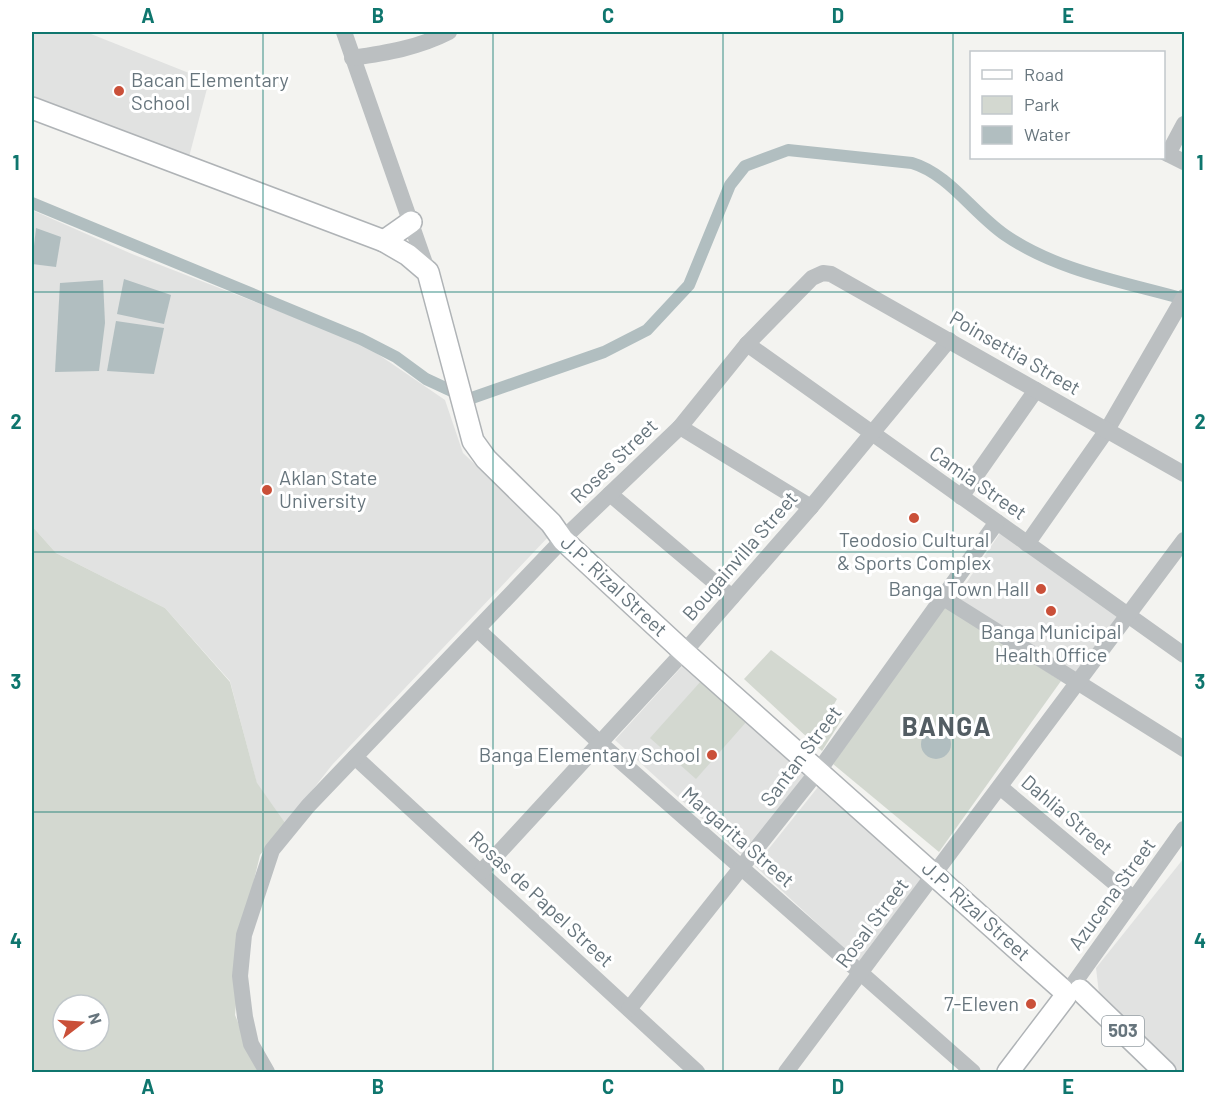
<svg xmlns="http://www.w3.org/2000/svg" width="1216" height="1104" font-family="Barlow,sans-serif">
	<rect width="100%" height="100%" fill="#f3f3f0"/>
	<g fill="#e1e2e1">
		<polygon points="32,32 86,32 209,81 189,157 32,100"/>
		<polygon points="32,210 132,254 363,344 445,400 463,453 550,535 332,765 286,824 257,784 230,681 165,608 56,553 32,526"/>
		<polygon points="1000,533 1118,616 1075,674 956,598"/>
		<polygon points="686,662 810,769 743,856 615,740"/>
		<polygon points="822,782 929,874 860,963 755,866"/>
		<polygon points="1184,858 1184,1072 1176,1072 1100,1002 1096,968"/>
	</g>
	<g fill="#d3d8d0" fill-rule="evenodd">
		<path d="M32,526L56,553L165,608L230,682L257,783L286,824L260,855L243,926L235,1015L258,1072H32ZM63,1005H99V1041H63Z"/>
		<polygon points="944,605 1061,681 939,852 833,764"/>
		<polygon points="771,650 837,699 833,706 844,716 822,751 744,679"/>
		<polygon points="702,680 747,721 696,779 650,738"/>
	</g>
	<g fill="#b1bec0">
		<polygon points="36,228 61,237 56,267 32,264"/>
		<polygon points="124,279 171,295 164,324 117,314"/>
		<polygon points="103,280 105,323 99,371 55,372 60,283"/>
		<polygon points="116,321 164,328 154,374 107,371"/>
		<circle cx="936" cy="744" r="15"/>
	</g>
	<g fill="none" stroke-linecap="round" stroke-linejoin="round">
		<path stroke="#b1bec0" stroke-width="12" d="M32,203L361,339L396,357L426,379L469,399L604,352L647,330L689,285L730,185L745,166L788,150L912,163C949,174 973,213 1005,235C1057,271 1124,282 1184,299"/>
		<g stroke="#afb3b6" stroke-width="24">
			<g id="major">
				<polyline points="32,108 384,241 408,255 428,272 473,441 486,459 551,523 563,540 684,652 1063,990"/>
				<polyline points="384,241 411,222"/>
				<polyline points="1080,990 1165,1072"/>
				<polyline points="1008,1072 1065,997"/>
			</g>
		</g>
		<g stroke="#bbbfc1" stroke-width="16">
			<polyline points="344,32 428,272"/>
			<path d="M352,58C386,53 418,48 449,32"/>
			<polyline points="1164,152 1184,162"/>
			<polyline points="1168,154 1184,124"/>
			<polyline points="747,344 1184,655"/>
			<polyline points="680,427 811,507"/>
			<polyline points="610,494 732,597"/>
			<polyline points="961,497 1036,390"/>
			<polyline points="1027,544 1107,430 1184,297"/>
			<polyline points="942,597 1184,749"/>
			<polyline points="478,630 600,743 973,1072"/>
			<polyline points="355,757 697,1072"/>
			<polyline points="1000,787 1134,899"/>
			<polyline points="481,872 692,643 811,507 949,340"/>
			<polyline points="1074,983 1184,829"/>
			<polyline points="629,1009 825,762 997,522"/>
			<polyline points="267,1072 251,1044 245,1017 240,976 244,935 272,850 308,806 569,533 680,427 747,344 812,278 823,273 831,274 1184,474"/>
			<polyline points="786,1072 1184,540"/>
		</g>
		<use href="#major" stroke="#fff" stroke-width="21"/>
	</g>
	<path fill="none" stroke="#0f766e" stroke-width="1.5" stroke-opacity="0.55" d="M263,32V1072M493,32V1072M723,32V1072M953,32V1072M32,292H1184M32,552H1184M32,812H1184"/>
	<g fill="#ca5039" stroke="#fff" stroke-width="2">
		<circle cx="119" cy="91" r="6"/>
		<circle cx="267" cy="490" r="6"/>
		<circle cx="914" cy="518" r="6"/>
		<circle cx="1041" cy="589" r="6"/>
		<circle cx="1051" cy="611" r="6"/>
		<circle cx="712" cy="755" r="6"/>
		<circle cx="1031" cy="1004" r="6"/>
	</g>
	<g text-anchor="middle" stroke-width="6" stroke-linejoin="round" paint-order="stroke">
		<rect fill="#fff" stroke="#959ea4" stroke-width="1.5" x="1102" y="1016" width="42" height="30" rx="4.5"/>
		<g font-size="18" font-weight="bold" fill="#67757d">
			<text x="1123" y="1037">503</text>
		</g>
		<g font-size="20" fill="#67757d" stroke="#fff" text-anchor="end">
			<text x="131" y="87" text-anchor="start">Bacan Elementary<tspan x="131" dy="23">School</tspan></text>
			<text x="279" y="485" text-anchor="start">Aklan State<tspan x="279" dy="23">University</tspan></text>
			<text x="914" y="547" text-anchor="middle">Teodosio Cultural<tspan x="914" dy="23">&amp; Sports Complex</tspan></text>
			<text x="1029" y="596">Banga Town Hall</text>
			<text x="1051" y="639" text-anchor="middle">Banga Municipal<tspan x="1051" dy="23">Health Office</tspan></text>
			<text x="700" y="762">Banga Elementary School</text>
			<text x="1019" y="1011">7-Eleven</text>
		</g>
		<g font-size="20" fill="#67757d" stroke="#fff">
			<text transform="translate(1015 353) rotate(30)" y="7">Poinsettia Street</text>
			<text transform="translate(614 461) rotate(-44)" y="7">Roses Street</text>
			<text transform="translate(978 483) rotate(35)" y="7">Camia Street</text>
			<text transform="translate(740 556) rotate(-49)" y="7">Bougainvilla Street</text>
			<text transform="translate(614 586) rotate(43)" y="7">J.P. Rizal Street</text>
			<text transform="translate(801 756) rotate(-53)" y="7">Santan Street</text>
			<text transform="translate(1067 815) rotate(40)" y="7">Dahlia Street</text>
			<text transform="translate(738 837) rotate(41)" y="7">Margarita Street</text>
			<text transform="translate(1112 894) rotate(-54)" y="7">Azucena Street</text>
			<text transform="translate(541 899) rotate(43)" y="7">Rosas de Papel Street</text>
			<text transform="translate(976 911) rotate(42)" y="7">J.P. Rizal Street</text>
			<text transform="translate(872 923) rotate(-53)" y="7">Rosal Street</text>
		</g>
		<g font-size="26" font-weight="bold" letter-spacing="1.5" fill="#535d63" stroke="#fff">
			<text x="947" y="736">BANGA</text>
		</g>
	</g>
	<rect width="1216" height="1104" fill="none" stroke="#ffffff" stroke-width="66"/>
	<rect x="970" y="51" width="195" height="108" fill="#ffffff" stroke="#c2c8cb" stroke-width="1.5"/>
	<rect x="982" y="70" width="30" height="9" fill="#ffffff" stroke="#c2c8cb" stroke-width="1.5"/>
	<text x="1024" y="81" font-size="18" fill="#67757d">Road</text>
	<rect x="982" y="96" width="30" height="18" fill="#d3d8d0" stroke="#c2c8cb" stroke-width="1.5"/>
	<text x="1024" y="111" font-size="18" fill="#67757d">Park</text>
	<rect x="982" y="126" width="30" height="18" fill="#b1bec0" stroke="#c2c8cb" stroke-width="1.5"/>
	<text x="1024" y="141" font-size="18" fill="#67757d">Water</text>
	<g transform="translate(81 1023) rotate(73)"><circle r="28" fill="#ffffff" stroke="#c2c8cb" stroke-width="1.5"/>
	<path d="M0-4.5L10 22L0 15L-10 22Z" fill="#ca5039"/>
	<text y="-9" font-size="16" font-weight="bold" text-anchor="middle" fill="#67757d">N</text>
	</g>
	<rect x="33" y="33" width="1150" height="1038" fill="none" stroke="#0f766e" stroke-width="2"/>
	<g font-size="20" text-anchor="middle" font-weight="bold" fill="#0f766e">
		<text x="148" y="23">A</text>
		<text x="378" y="23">B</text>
		<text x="608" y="23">C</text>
		<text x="838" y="23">D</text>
		<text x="1068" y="23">E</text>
		<text x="16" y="170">1</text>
		<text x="1200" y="170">1</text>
		<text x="16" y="429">2</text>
		<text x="1200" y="429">2</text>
		<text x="16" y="689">3</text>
		<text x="1200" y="689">3</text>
		<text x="16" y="948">4</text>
		<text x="1200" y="948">4</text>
		<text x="148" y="1094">A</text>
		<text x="378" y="1094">B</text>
		<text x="608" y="1094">C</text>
		<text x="838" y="1094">D</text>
		<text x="1068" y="1094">E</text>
	</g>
</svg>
